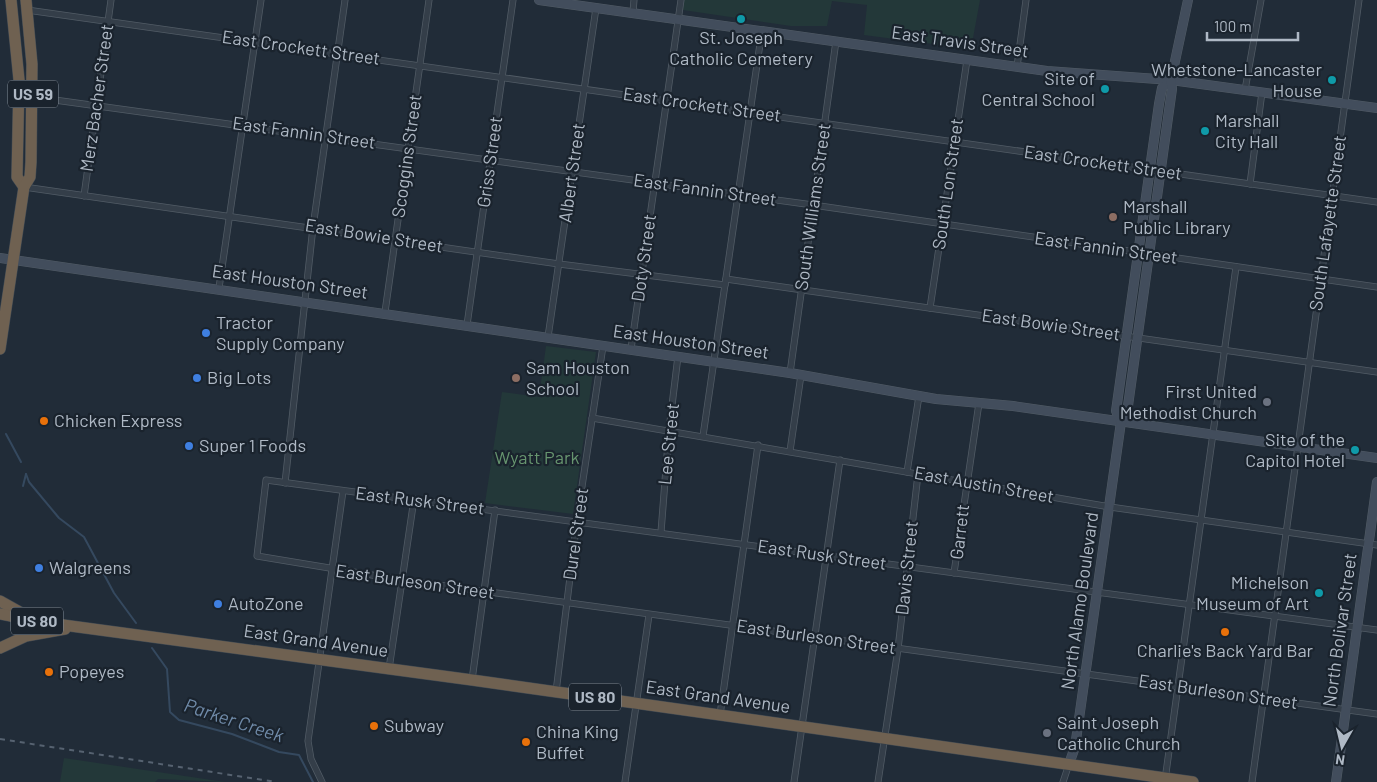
<svg xmlns="http://www.w3.org/2000/svg" width="1377" height="782" font-family="Barlow,sans-serif">
	<rect width="100%" height="100%" fill="#212c38"/>
	<g fill="#233839">
		<polygon points="684,0 980,0 971,49 864,35 867,5 832,1 827,26 791,26 683,10"/>
		<polygon points="546,346 596,352 573,514 485,503 502,392 539,397"/>
		<polygon points="64,758 225,782 158,779 155,782 60,782"/>
	</g>
	<g fill="none" stroke-linecap="round" stroke-linejoin="round">
		<g stroke="#35495f" stroke-width="2">
			<polyline points="6,434 21,462"/>
			<polyline points="26,474 29,482 59,518 84,537 114,593 136,623"/>
			<polyline points="23,486 26,474"/>
			<polyline points="152,648 167,669 170,712 179,720 232,734 279,752 299,755 313,782"/>
		</g>
		<g stroke="#525c66" stroke-width="7">
			<g id="street">
				<polyline points="27,10 1377,202"/>
				<polyline points="633,12 634,0"/>
				<polyline points="1017,67 1026,0"/>
				<polyline points="1245,90 1261,0"/>
				<polyline points="33,97 813,205 1377,287"/>
				<polyline points="1250,184 1262,92"/>
				<polyline points="24,187 559,264 725,285"/>
				<polyline points="84,196 111,0"/>
				<polyline points="726,279 1377,372"/>
				<polyline points="219,288 261,0"/>
				<polyline points="930,308 967,60"/>
				<polyline points="385,312 429,0"/>
				<polyline points="467,325 513,0"/>
				<polyline points="548,337 596,8"/>
				<polyline points="631,349 681,0"/>
				<polyline points="790,373 836,41"/>
				<polyline points="592,418 1110,507 1377,545"/>
				<polyline points="703,436 762,30"/>
				<polyline points="790,451 801,375"/>
				<polyline points="907,472 919,396"/>
				<polyline points="285,483 313,227 345,0"/>
				<polyline points="661,532 669,430 678,356"/>
				<polyline points="954,573 979,403"/>
				<polyline points="1377,630 266,480 257,556 402,580 1377,714"/>
				<polyline points="389,669 414,499"/>
				<polyline points="472,680 495,510"/>
				<polyline points="556,692 577,520 603,346"/>
				<polyline points="720,715 758,445"/>
				<polyline points="1165,780 1236,267"/>
				<polyline points="322,782 311,759 308,741 343,491"/>
				<polyline points="625,782 649,615"/>
				<polyline points="794,782 840,460"/>
				<polyline points="878,782 898,649 918,474"/>
				<polyline points="1063,782 1069,764"/>
				<polyline points="1252,782 1359,0"/>
			</g>
		</g>
		<g stroke="#525c66" stroke-width="10">
			<g id="secondary">
				<polyline points="539,0 1047,71 1171,80 1377,108"/>
				<polyline points="0,258 790,373 936,399 1013,406 1377,458"/>
				<polyline points="1121,422 1116,411 1159,104 1162,88 1171,80"/>
				<polyline points="1069,764 1075,747 1121,422 1127,413 1172,89 1171,80 1188,0"/>
				<polyline points="1336,782 1377,482"/>
			</g>
		</g>
		<g stroke="#3f4953" stroke-width="12">
			<g id="highway">
				<polyline points="11,0 19,80 17,177 24,187"/>
				<polyline points="0,349 24,187 30,177 31,162 32,64 26,0"/>
				<polyline points="0,601 25,615"/>
				<polyline points="0,614 41,622 472,680 1193,782"/>
				<polyline points="0,648 26,636 65,629"/>
			</g>
		</g>
		<use href="#street" stroke="#343e49" stroke-width="5.5"/>
		<use href="#secondary" stroke="#424d5c" stroke-width="9"/>
		<use href="#highway" stroke="#6f6151" stroke-width="11"/>
		<polyline stroke="#566270" stroke-width="2" stroke-dasharray="5 5" stroke-linecap="butt" points="0,739 276,782"/>
	</g>
	<g fill="#0f9aa8" stroke="#1a232d" stroke-width="2">
		<circle cx="741" cy="19" r="5"/>
		<circle cx="1332" cy="80" r="5"/>
		<circle cx="1105" cy="89" r="5"/>
		<circle cx="1205" cy="131" r="5"/>
		<circle cx="1355" cy="450" r="5"/>
		<circle cx="1319" cy="593" r="5"/>
	</g>
	<g fill="#8d6e63" stroke="#1a232d" stroke-width="2">
		<circle cx="1113" cy="217" r="5"/>
		<circle cx="516" cy="378" r="5"/>
	</g>
	<g fill="#3f7fe0" stroke="#1a232d" stroke-width="2">
		<circle cx="206" cy="333" r="5"/>
		<circle cx="197" cy="378" r="5"/>
		<circle cx="189" cy="446" r="5"/>
		<circle cx="39" cy="568" r="5"/>
		<circle cx="218" cy="604" r="5"/>
	</g>
	<g fill="#6b7280" stroke="#1a232d" stroke-width="2">
		<circle cx="1267" cy="402" r="5"/>
		<circle cx="1047" cy="733" r="5"/>
	</g>
	<g fill="#e8710a" stroke="#1a232d" stroke-width="2">
		<circle cx="44" cy="421" r="5"/>
		<circle cx="1225" cy="632" r="5"/>
		<circle cx="49" cy="672" r="5"/>
		<circle cx="374" cy="726" r="5"/>
		<circle cx="526" cy="742" r="5"/>
	</g>
	<g text-anchor="middle" stroke-width="4.5" stroke-linejoin="round" paint-order="stroke">
		<g fill="#1a232d" stroke="#828c97" stroke-width="1">
			<rect x="8" y="80.5" width="50" height="27" rx="4"/>
			<rect x="11" y="607.5" width="52" height="27" rx="4"/>
			<rect x="569" y="683.5" width="52" height="27" rx="4"/>
		</g>
		<g font-size="16" font-weight="bold" fill="#afb9c5">
			<text x="33" y="100">US 59</text>
			<text x="37" y="627">US 80</text>
			<text x="595" y="703">US 80</text>
		</g>
		<g font-size="18" fill="#afb9c5" stroke="#1a232d" text-anchor="start">
			<text x="741" y="44" text-anchor="middle">St. Joseph<tspan x="741" dy="21">Catholic Cemetery</tspan></text>
			<text x="1322" y="76" text-anchor="end">Whetstone-Lancaster<tspan x="1322" dy="21">House</tspan></text>
			<text x="1095" y="85" text-anchor="end">Site of<tspan x="1095" dy="21">Central School</tspan></text>
			<text x="1215" y="127">Marshall<tspan x="1215" dy="21">City Hall</tspan></text>
			<text x="1123" y="213">Marshall<tspan x="1123" dy="21">Public Library</tspan></text>
			<text x="216" y="329">Tractor<tspan x="216" dy="21">Supply Company</tspan></text>
			<text x="526" y="374">Sam Houston<tspan x="526" dy="21">School</tspan></text>
			<text x="207" y="384">Big Lots</text>
			<text x="1257" y="398" text-anchor="end">First United<tspan x="1257" dy="21">Methodist Church</tspan></text>
			<text x="54" y="427">Chicken Express</text>
			<text x="1345" y="446" text-anchor="end">Site of the<tspan x="1345" dy="21">Capitol Hotel</tspan></text>
			<text x="199" y="452">Super 1 Foods</text>
			<text x="49" y="574">Walgreens</text>
			<text x="1309" y="589" text-anchor="end">Michelson<tspan x="1309" dy="21">Museum of Art</tspan></text>
			<text x="228" y="610">AutoZone</text>
			<text x="1225" y="657" text-anchor="middle">Charlie's Back Yard Bar</text>
			<text x="59" y="678">Popeyes</text>
			<text x="1057" y="729">Saint Joseph<tspan x="1057" dy="21">Catholic Church</tspan></text>
			<text x="384" y="732">Subway</text>
			<text x="536" y="738">China King<tspan x="536" dy="21">Buffet</tspan></text>
		</g>
		<g font-size="18" fill="#afb9c5" stroke="#1a232d">
			<text transform="translate(960 42) rotate(8)" y="6">East Travis Street</text>
			<text transform="translate(301 48) rotate(8)" y="6">East Crockett Street</text>
			<text transform="translate(97 98) rotate(-82)" y="6">Merz Bacher Street</text>
			<text transform="translate(702 105) rotate(8)" y="6">East Crockett Street</text>
			<text transform="translate(304 133) rotate(8)" y="6">East Fannin Street</text>
			<text transform="translate(407 156) rotate(-82)" y="6">Scoggins Street</text>
			<text transform="translate(490 162) rotate(-82)" y="6">Griss Street</text>
			<text transform="translate(1103 163) rotate(8)" y="6">East Crockett Street</text>
			<text transform="translate(572 173) rotate(-82)" y="6">Albert Street</text>
			<text transform="translate(948 184) rotate(-82)" y="6">South Lon Street</text>
			<text transform="translate(705 190) rotate(8)" y="6">East Fannin Street</text>
			<text transform="translate(813 207) rotate(-82)" y="6">South Williams Street</text>
			<text transform="translate(1328 223) rotate(-82)" y="6">South Lafayette Street</text>
			<text transform="translate(374 236) rotate(9)" y="6">East Bowie Street</text>
			<text transform="translate(1106 248) rotate(8)" y="6">East Fannin Street</text>
			<text transform="translate(644 258) rotate(-82)" y="6">Doty Street</text>
			<text transform="translate(290 282) rotate(8)" y="6">East Houston Street</text>
			<text transform="translate(1051 325) rotate(8)" y="6">East Bowie Street</text>
			<text transform="translate(691 342) rotate(8)" y="6">East Houston Street</text>
			<text transform="translate(669 444) rotate(-84)" y="6">Lee Street</text>
			<text transform="translate(984 485) rotate(10)" y="6">East Austin Street</text>
			<text transform="translate(420 501) rotate(7)" y="6">East Rusk Street</text>
			<text transform="translate(960 532) rotate(-83)" y="6">Garrett</text>
			<text transform="translate(576 534) rotate(-82)" y="6">Durel Street</text>
			<text transform="translate(822 555) rotate(8)" y="6">East Rusk Street</text>
			<text transform="translate(907 568) rotate(-84)" y="6">Davis Street</text>
			<text transform="translate(415 582) rotate(8)" y="6">East Burleson Street</text>
			<text transform="translate(1080 601) rotate(-82)" y="6">North Alamo Boulevard</text>
			<text transform="translate(1340 630) rotate(-82)" y="6">North Bolivar Street</text>
			<text transform="translate(816 637) rotate(8)" y="6">East Burleson Street</text>
			<text transform="translate(316 641) rotate(8)" y="6">East Grand Avenue</text>
			<text transform="translate(1218 692) rotate(8)" y="6">East Burleson Street</text>
			<text transform="translate(718 697) rotate(8)" y="6">East Grand Avenue</text>
		</g>
		<g font-size="18" fill="#67956f" stroke="#1a232d">
			<text x="537" y="464">Wyatt Park</text>
		</g>
		<g font-size="19" font-style="italic" fill="#708ba9" stroke="#1a232d">
			<text transform="translate(234 720) rotate(18)" y="7">Parker Creek</text>
		</g>
	</g>
	<g transform="translate(1342 747) rotate(188)" stroke="#1a232d" stroke-width="4" paint-order="stroke">
	<path d="M0-4L9 19L0 12L-9 19Z" fill="#afb9c5"/>
	<text y="-8" font-size="14" font-weight="bold" text-anchor="middle" fill="#afb9c5">N</text>
	</g>
	<path d="M1207 32v8h91v-8" fill="none" stroke="#afb9c5" stroke-width="2.5"/>
	<text x="1214" y="32" font-size="15" fill="#afb9c5" stroke="#1a232d" stroke-width="4" paint-order="stroke">100 m</text>
</svg>
